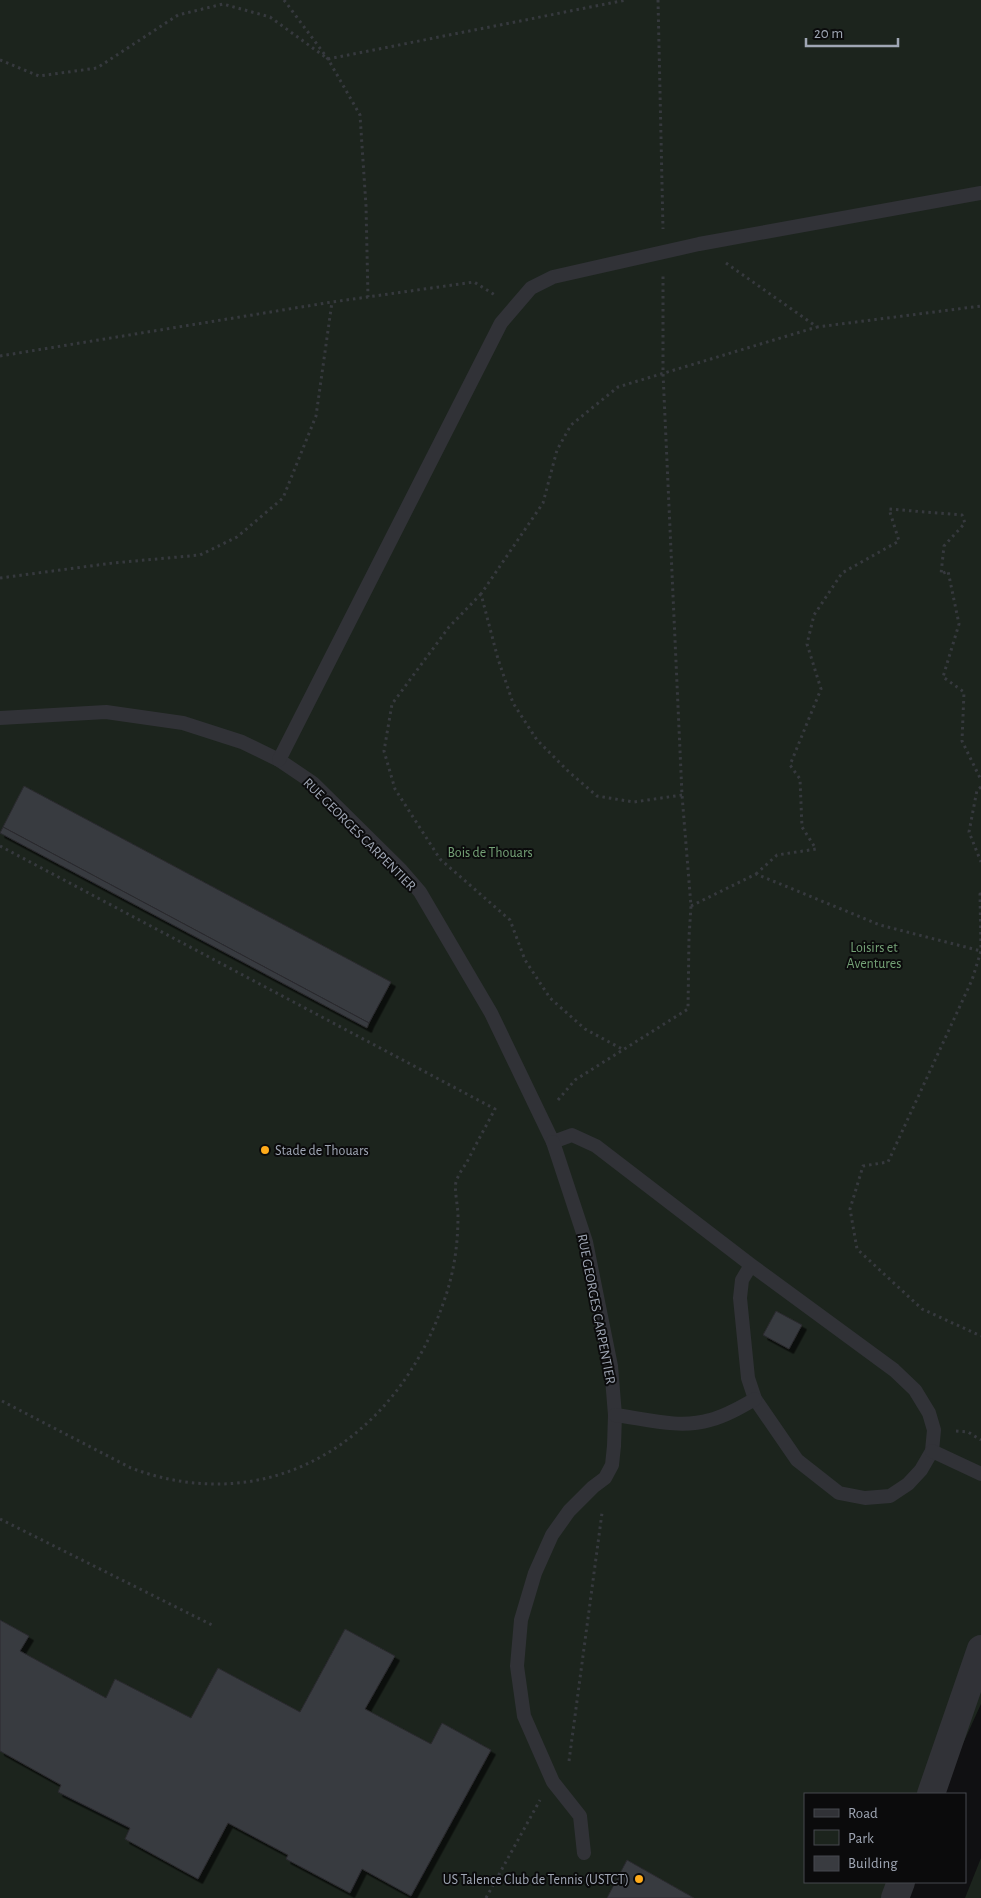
<svg xmlns="http://www.w3.org/2000/svg" width="981" height="1898" font-family="'Alegreya Sans',sans-serif">
	<defs>
		<filter id="shadow"><feDropShadow dx="4.5" dy="4.5" stdDeviation="0" flood-color="#0009"/></filter>
	</defs>
	<rect width="100%" height="100%" fill="#101012"/>
	<g fill="#1c241d">
		<polygon points="0,0 981,0 981,1704 940,1794 805,1794 805,1882 900,1882 892,1898 0,1898"/>
		<polygon points="981,1858 981,1898 965,1898"/>
	</g>
	<g fill="#393b40" stroke="#2a2a2e" filter="url(#shadow)">
		<polygon points="24,786 391,982 369,1023 3,827"/>
		<polygon points="3,827 369,1023 367,1028 0,833"/>
		<polygon points="776,1311 802,1325 789,1349 763,1335"/>
		<polygon points="0,1620 29,1636 20,1651 106,1698 115,1679 191,1718 218,1668 300,1712 345,1629 395,1656 365,1709 431,1744 442,1723 491,1750 411,1896 362,1869 350,1893 286,1859 288,1855 228,1823 198,1879 125,1839 130,1828 58,1792 61,1785 0,1751"/>
		<polygon points="627,1860 694,1898 607,1898"/>
	</g>
	<g fill="none" stroke-linecap="round" stroke-linejoin="round">
		<g stroke="#36393e" stroke-width="3" stroke-dasharray="2.5 4" stroke-linecap="butt">
			<polyline points="284,0 328,59 360,115 366,206 368,297"/>
			<polyline points="658,0 663,229"/>
			<polyline points="0,60 39,76 97,68 178,15 223,4 270,17 328,59 626,0"/>
			<polyline points="726,263 817,327 981,306"/>
			<polyline points="0,356 332,302 474,282 495,295"/>
			<polyline points="0,578 113,563 200,555 237,537 283,498 316,416 332,302"/>
			<polyline points="481,594 449,627 392,704 384,751 395,789 440,859 510,920 525,960 550,998 585,1029 624,1050"/>
			<polyline points="981,787 977,790 969,832 981,862"/>
			<polyline points="682,795 634,802 597,796 569,772 537,740 513,703 498,659 481,594 543,503 557,450 571,425 618,387 817,327"/>
			<path d="M0,846L495,1109C486,1126 476,1144 467,1162C463,1168 458,1175 456,1182C454,1189 458,1207 458,1215C458,1245 454,1273 444,1301C398,1437 273,1521 131,1468L0,1400"/>
			<polyline points="756,874 777,855 816,849 802,827 800,779 790,765 821,689 807,644 814,615 842,573 899,541 889,509 962,515 965,523 944,546 941,574 948,571 959,624 943,677 964,692 962,741 981,780"/>
			<polyline points="981,894 980,894 981,951 972,980 888,1162 863,1166 850,1209 857,1249 922,1309 981,1336"/>
			<polyline points="691,906 756,874 880,925 981,951"/>
			<polyline points="558,1100 575,1080 688,1009 689,937 691,906 682,795 663,373 663,276"/>
			<polyline points="956,1431 968,1432 981,1440"/>
			<polyline points="0,1519 214,1626"/>
			<polyline points="569,1761 602,1513"/>
			<polyline points="486,1898 540,1800"/>
		</g>
		<g stroke="#313237" stroke-width="14">
			<polyline points="0,718 106,712 183,723 242,742 279,760 313,783 401,870 420,892 491,1013 553,1142 572,1135 596,1146 751,1265 894,1370 915,1390 929,1413 934,1430 932,1451 921,1470 908,1484 890,1496 865,1498 839,1493 797,1460 755,1399 748,1378 740,1298 742,1280 751,1265"/>
			<polyline points="279,760 501,323 531,288 553,277 699,244 981,193"/>
			<polyline points="553,1142 586,1242 611,1366 615,1415 614,1446 612,1465 605,1478 593,1487 569,1511 552,1535 535,1573 521,1620 517,1666 524,1716 553,1782 580,1816 584,1853"/>
			<path d="M615,1415C646,1419 679,1429 710,1420C726,1416 741,1407 755,1399"/>
			<polyline points="932,1451 981,1474"/>
		</g>
		<g stroke="#313237" stroke-width="28">
			<polyline points="931,1794 981,1649"/>
			<polyline points="895,1898 901,1882"/>
		</g>
	</g>
	<g fill="#ffab1a" stroke="#0b0b0c" stroke-width="2">
		<circle cx="265" cy="1150" r="5"/>
		<circle cx="639" cy="1879" r="5"/>
	</g>
	<g text-anchor="middle" stroke-width="4" stroke-linejoin="round" paint-order="stroke">
		<g font-size="14" fill="#9fa6b4" stroke="#0b0b0c">
			<text transform="translate(360 834) rotate(45)" y="5">RUE GEORGES CARPENTIER</text>
			<text transform="translate(597 1309) rotate(79)" y="5">RUE GEORGES CARPENTIER</text>
		</g>
		<g font-size="14" fill="#74a176" stroke="#0b0b0c">
			<text x="490" y="857">Bois de Thouars</text>
			<text x="874" y="952">Loisirs et<tspan x="874" dy="16">Aventures</tspan></text>
		</g>
		<g font-size="14" fill="#9fa6b4" stroke="#0b0b0c" text-anchor="start">
			<text x="275" y="1155">Stade de Thouars</text>
			<text x="629" y="1884" text-anchor="end">US Talence Club de Tennis (USTCT)</text>
		</g>
	</g>
	<rect x="804" y="1793" width="162" height="90" fill="#0b0b0c" stroke="#46494f"/>
	<rect x="814" y="1809" width="25" height="8" fill="#313237" stroke="#46494f"/>
	<text x="848" y="1818" font-size="15" fill="#9fa6b4">Road</text>
	<rect x="814" y="1830" width="25" height="15" fill="#1c241d" stroke="#46494f"/>
	<text x="848" y="1843" font-size="15" fill="#9fa6b4">Park</text>
	<rect x="814" y="1856" width="25" height="15" fill="#393b40" stroke="#46494f"/>
	<text x="848" y="1868" font-size="15" fill="#9fa6b4">Building</text>
	<path d="M806 38v8h92v-8" fill="none" stroke="#9fa6b4" stroke-width="2.5"/>
	<text x="814" y="38" font-size="15" fill="#9fa6b4" stroke="#0b0b0c" stroke-width="4" paint-order="stroke">20 m</text>
</svg>
